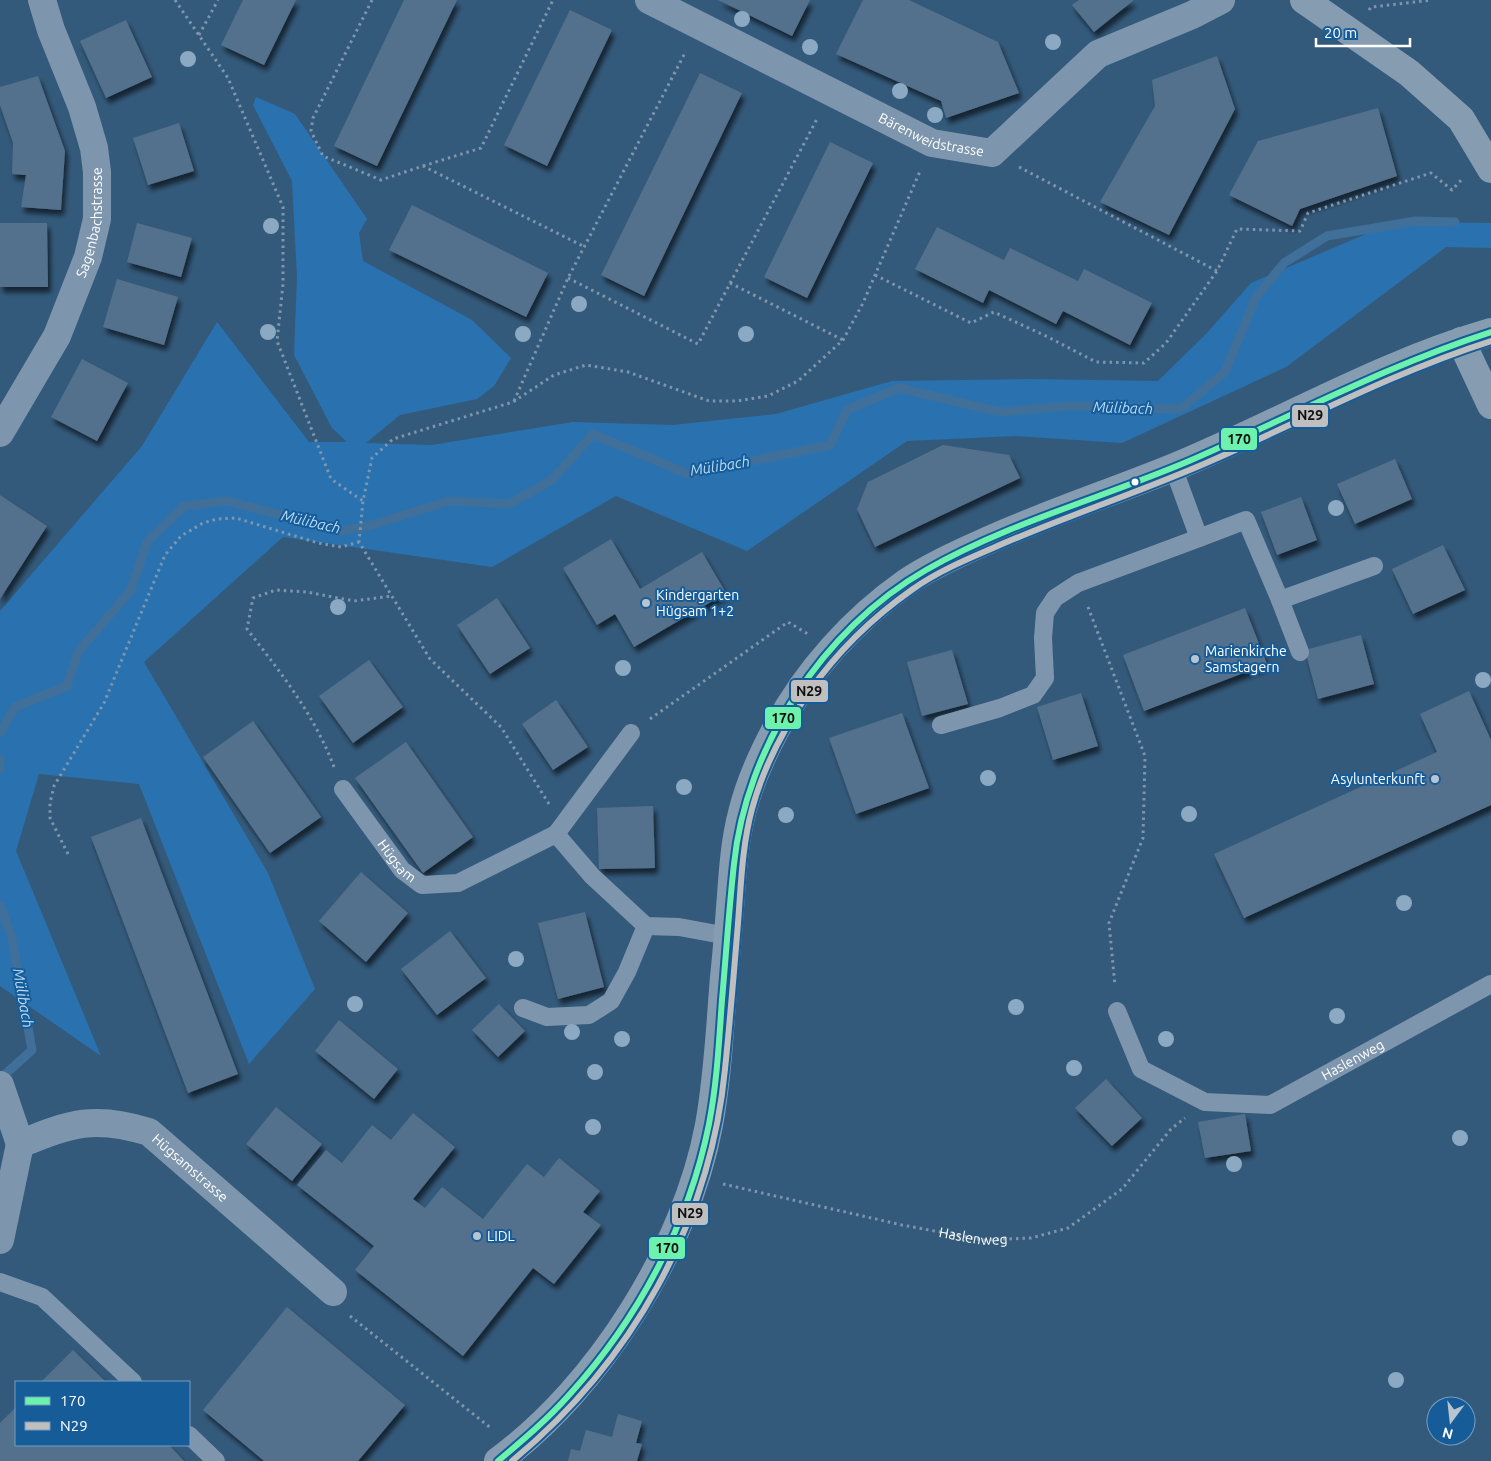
<svg xmlns="http://www.w3.org/2000/svg" width="1491" height="1461" font-family="Ubuntu,sans-serif">
	<defs>
		<filter id="shadow"><feDropShadow dx="3" dy="5.5" stdDeviation="2.5" flood-color="#0009"/></filter>
	</defs>
	<rect width="100%" height="100%" fill="#345a7b"/>
	<polygon fill="#2a72af" points="256,97 295,114 367,219 359,233 363,261 472,320 511,358 494,386 477,399 400,415 366,443 432,445 573,422 673,425 776,414 892,381 1028,379 1158,381 1207,333 1251,283 1394,222 1491,223 1491,248 1446,247 1286,367 1122,443 1015,436 907,441 747,551 616,496 492,567 283,537 144,662 268,873 315,989 249,1064 139,784 39,774 16,851 101,1056 0,986 0,611 142,446 217,322 309,442 347,442 332,428 294,355 297,277 292,181 253,105"/>
	<g fill="none" stroke-linecap="round" stroke-linejoin="round">
		<g stroke="#406f9a" stroke-width="9">
			<polyline points="0,733 15,707 67,686 78,652 131,590 147,542 184,506 227,501 342,531 372,525 449,501 509,504 552,480 593,434 688,474 830,445 847,410 899,388 1000,412 1068,406 1181,409 1225,372 1256,297 1284,263 1327,236 1416,221 1455,222"/>
			<polyline points="0,759 0,769"/>
			<polyline points="0,905 12,938 32,1050 0,1079"/>
		</g>
	</g>
	<g fill="#53718c" filter="url(#shadow)">
		<polygon points="243,0 296,0 264,65 221,45"/>
		<polygon points="404,0 457,0 377,166 334,146"/>
		<polygon points="718,0 810,0 792,36"/>
		<polygon points="863,0 909,0 998,42 1019,93 946,118 941,101 836,54"/>
		<polygon points="1079,0 1134,0 1094,32 1072,5"/>
		<polygon points="570,10 612,30 547,166 504,145"/>
		<polygon points="126,20 152,77 106,98 80,41"/>
		<polygon points="1217,56 1235,109 1169,235 1100,202 1155,106 1152,80"/>
		<polygon points="700,73 742,93 644,296 601,275"/>
		<polygon points="38,76 65,151 61,210 21,207 26,175 12,174 13,143 0,105 0,87"/>
		<polygon points="1378,108 1397,176 1300,209 1292,226 1229,195 1258,141"/>
		<polygon points="179,123 194,171 148,185 133,138"/>
		<polygon points="830,142 873,163 807,298 764,277"/>
		<polygon points="412,205 548,273 526,317 389,250"/>
		<polygon points="0,223 47,223 48,287 0,287"/>
		<polygon points="137,223 192,238 181,277 127,262"/>
		<polygon points="937,227 1004,260 1010,248 1078,281 1084,269 1152,303 1130,345 1063,311 1056,324 989,290 983,303 915,269"/>
		<polygon points="117,279 178,297 164,345 103,327"/>
		<polygon points="82,359 128,383 97,441 51,417"/>
		<polygon points="943,445 1009,455 1020,478 875,547 857,509 868,482"/>
		<polygon points="1395,459 1412,499 1355,524 1337,484"/>
		<polygon points="0,495 47,526 0,599"/>
		<polygon points="1301,497 1317,540 1277,555 1261,512"/>
		<polygon points="611,539 640,589 702,552 726,593 634,647 615,614 597,625 563,568"/>
		<polygon points="1443,545 1465,590 1413,614 1392,569"/>
		<polygon points="497,598 530,648 490,674 457,625"/>
		<polygon points="1245,608 1267,664 1144,711 1123,655"/>
		<polygon points="1361,635 1374,684 1318,699 1305,650"/>
		<polygon points="952,650 968,704 922,716 907,662"/>
		<polygon points="369,660 403,707 353,743 319,696"/>
		<polygon points="1469,691 1491,740 1491,805 1244,918 1214,854 1437,752 1420,714"/>
		<polygon points="1081,693 1098,746 1053,760 1037,707"/>
		<polygon points="556,700 588,747 553,770 522,724"/>
		<polygon points="902,713 929,788 856,814 829,738"/>
		<polygon points="253,721 321,817 270,853 203,757"/>
		<polygon points="406,742 473,837 423,873 355,778"/>
		<polygon points="653,806 655,868 599,869 597,808"/>
		<polygon points="141,818 238,1074 188,1093 91,837"/>
		<polygon points="361,872 408,913 366,962 319,921"/>
		<polygon points="585,912 604,987 558,999 538,923"/>
		<polygon points="450,931 486,978 437,1015 401,969"/>
		<polygon points="499,1004 525,1031 498,1057 472,1030"/>
		<polygon points="339,1020 398,1069 374,1099 315,1051"/>
		<polygon points="1106,1079 1142,1118 1112,1146 1075,1108"/>
		<polygon points="276,1107 322,1144 292,1181 246,1144"/>
		<polygon points="413,1113 455,1147 413,1199 425,1208 442,1187 483,1219 527,1164 544,1177 559,1158 600,1191 583,1212 601,1225 554,1284 533,1268 463,1356 355,1270 374,1246 297,1185 326,1150 342,1163 372,1125 391,1140"/>
		<polygon points="1245,1114 1251,1151 1205,1158 1198,1122"/>
		<polygon points="287,1307 405,1405 358,1461 264,1461 203,1410"/>
		<polygon points="73,1350 106,1382 41,1382"/>
		<polygon points="16,1407 16,1445 169,1445 184,1461 0,1461 0,1423"/>
		<polygon points="618,1414 642,1421 636,1443 642,1444 637,1461 568,1461 571,1449 580,1451 586,1430 612,1437"/>
	</g>
	<g fill="none" stroke-linecap="round" stroke-linejoin="round">
		<g stroke="#7e96ad" stroke-width="3" stroke-dasharray="2.5 4" stroke-linecap="butt">
			<polyline points="175,0 228,78 283,207 283,284 277,341 331,479 363,501"/>
			<polyline points="372,0 313,118 311,131 323,156 381,180 423,166 585,247"/>
			<polyline points="1369,10 1371,7 1432,0"/>
			<polyline points="199,35 218,0"/>
			<polyline points="423,166 481,148 553,0"/>
			<polyline points="1019,167 1217,271 1237,229 1300,231 1308,213 1431,173 1452,190 1463,178"/>
			<polyline points="875,275 971,323 994,312 1048,337 1096,362 1144,363 1166,343 1217,271"/>
			<polyline points="568,278 698,344 817,119"/>
			<polyline points="730,283 843,340"/>
			<polyline points="514,401 568,278 686,51"/>
			<polyline points="1088,607 1145,756 1143,838 1109,923 1115,986"/>
			<polyline points="650,719 788,622 808,634"/>
			<path d="M334,767C314,714 281,673 247,629L253,598L276,590L307,592L354,601L392,596"/>
			<polyline points="549,804 501,727 430,659 359,542 363,501 372,458 393,439 513,402 554,375 586,365 628,372 709,401 737,401 768,396 798,381 843,340 863,303 921,169"/>
			<polyline points="68,854 50,818 50,803 54,786 104,703 165,555 181,536 203,523 217,519 236,518 318,543 341,547 359,542"/>
			<path id="s1" d="M723,1184L902,1225L983,1240L1031,1238L1068,1228L1122,1189L1171,1129L1185,1118"/>
			<polyline points="350,1316 492,1429"/>
		</g>
		<g stroke="#7e96ad" stroke-width="18">
			<polyline points="1173,467 1199,538 1246,520 1280,600 1300,652"/>
			<polyline points="1280,600 1374,566"/>
			<polyline points="941,725 1000,708 1033,695 1045,678 1043,638 1045,613 1055,598 1078,583 1199,538"/>
			<path id="s2" d="M343,789L402,870L422,885L458,883L556,834L592,876L646,926L679,927L728,936"/>
			<polyline points="556,834 631,733"/>
			<polyline points="523,1008 547,1017 589,1015 611,1001 627,972 646,926"/>
			<path id="s3" d="M1117,1011L1141,1069L1205,1102L1270,1105L1491,984"/>
			<polyline points="0,1282 42,1297 133,1382"/>
			<polyline points="189,1435 216,1461"/>
		</g>
		<g stroke="#7e96ad" stroke-width="28">
			<path id="s4" d="M649,0L932,143L992,153L1098,54L1192,15L1221,0"/>
			<path id="s5" d="M0,433L57,336L88,257L97,219V172L94,148L82,107L51,30L42,0"/>
			<polyline points="0,1085 20,1144"/>
			<path id="s6" d="M0,1240L20,1144C71,1123 95,1115 149,1132L333,1292"/>
		</g>
		<g stroke="#869db1" stroke-width="28">
			<polyline points="1304,0 1409,73 1461,119 1491,169"/>
			<polyline points="1461,341 1491,405"/>
			<path d="M498,1461C599,1387 686,1248 709,1125C718,1076 720,1026 724,977C727,950 729,922 731,895C733,867 735,840 742,813C749,784 762,755 776,729C807,671 853,620 907,582C929,567 955,555 980,544C1043,515 1108,494 1172,468C1279,424 1380,364 1491,332"/>
		</g>
		<g stroke="#165c99" stroke-width="10">
			<path id="bus-1" d="M498,1461C523,1440 548,1419 570,1394C638,1319 689,1224 709,1124C717,1083 719,1041 722,1000C726,955 729,909 734,864C746,747 823,629 926,570C1008,523 1102,498 1189,461C1291,417 1385,366 1491,332"/>
		</g>
		<g stroke="#165c99" stroke-width="10">
			<path id="bus-2" d="M512,1461C631,1363 710,1224 725,1069C730,1021 734,972 738,923C741,885 742,846 752,809C763,768 784,728 809,692C837,652 873,617 913,589C937,572 965,560 993,548C1065,516 1141,492 1213,460C1306,419 1394,372 1491,341"/>
		</g>
		<use href="#bus-1" stroke="#6df2ae" stroke-width="6"/>
		<use href="#bus-2" stroke="#bfbfbf" stroke-width="6"/>
	</g>
	<g fill="#8ba9c2">
		<circle cx="742" cy="19" r="8"/>
		<circle cx="1053" cy="42" r="8"/>
		<circle cx="810" cy="47" r="8"/>
		<circle cx="188" cy="59" r="8"/>
		<circle cx="900" cy="91" r="8"/>
		<circle cx="935" cy="115" r="8"/>
		<circle cx="271" cy="226" r="8"/>
		<circle cx="579" cy="304" r="8"/>
		<circle cx="268" cy="332" r="8"/>
		<circle cx="523" cy="334" r="8"/>
		<circle cx="746" cy="334" r="8"/>
		<circle cx="1336" cy="508" r="8"/>
		<circle cx="338" cy="607" r="8"/>
		<circle cx="623" cy="668" r="8"/>
		<circle cx="1483" cy="680" r="8"/>
		<circle cx="988" cy="778" r="8"/>
		<circle cx="684" cy="787" r="8"/>
		<circle cx="1189" cy="814" r="8"/>
		<circle cx="786" cy="815" r="8"/>
		<circle cx="1404" cy="903" r="8"/>
		<circle cx="516" cy="959" r="8"/>
		<circle cx="355" cy="1004" r="8"/>
		<circle cx="1016" cy="1007" r="8"/>
		<circle cx="1337" cy="1016" r="8"/>
		<circle cx="572" cy="1032" r="8"/>
		<circle cx="622" cy="1039" r="8"/>
		<circle cx="1166" cy="1039" r="8"/>
		<circle cx="1074" cy="1068" r="8"/>
		<circle cx="595" cy="1072" r="8"/>
		<circle cx="593" cy="1127" r="8"/>
		<circle cx="1460" cy="1138" r="8"/>
		<circle cx="1234" cy="1164" r="8"/>
		<circle cx="1396" cy="1380" r="8"/>
	</g>
	<circle fill="#fff" stroke="#165c99" stroke-width="2" cx="1135" cy="482" r="4.5"/>
	<g fill="#b8c5d1" stroke="#165c99" stroke-width="2">
		<circle cx="646" cy="603" r="5"/>
		<circle cx="1195" cy="659" r="5"/>
		<circle cx="1435" cy="779" r="5"/>
		<circle cx="477" cy="1236" r="5"/>
	</g>
	<g text-anchor="middle" stroke-width="4" stroke-linejoin="round" paint-order="stroke">
		<g font-size="14" fill="#fff" stroke="#165c99">
			<text dy="5" stroke="none"><textPath href="#s4" startOffset="314">Bärenweidstrasse</textPath></text>
			<text dy="5" stroke="none"><textPath href="#s5" startOffset="232">Sagenbachstrasse</textPath></text>
			<text dy="5" stroke="none"><textPath href="#s2" startOffset="90">Hügsam</textPath></text>
			<text dy="5" stroke="none"><textPath href="#s3" startOffset="294">Haslenweg</textPath></text>
			<text dy="5" stroke="none"><textPath href="#s6" startOffset="286">Hügsamstrasse</textPath></text>
			<text dy="5" stroke="none"><textPath href="#s1" startOffset="256">Haslenweg</textPath></text>
		</g>
		<g font-size="14" fill="#fff" stroke="#165c99" text-anchor="start">
			<text x="656" y="600">Kindergarten<tspan x="656" dy="16">Hügsam 1+2</tspan></text>
			<text x="1205" y="656">Marienkirche<tspan x="1205" dy="16">Samstagern</tspan></text>
			<text x="1425" y="784" text-anchor="end">Asylunterkunft</text>
			<text x="487" y="1241">LIDL</text>
		</g>
		<g font-size="15" font-style="italic" fill="#b7dbf8" stroke="#165c99">
			<text transform="translate(1123 408) rotate(2)" y="5">Mülibach</text>
			<text transform="translate(720 466) rotate(-9)" y="5">Mülibach</text>
			<text transform="translate(311 522) rotate(13)" y="5">Mülibach</text>
			<text transform="translate(23 998) rotate(80)" y="5">Mülibach</text>
		</g>
	</g>
	<g stroke="#165c99" stroke-width="2">
		<rect x="1291" y="404" width="38" height="24" rx="5" fill="#bfbfbf"/>
		<rect x="1220" y="427" width="38" height="24" rx="5" fill="#6df2ae"/>
		<rect x="790" y="679" width="39" height="24" rx="5" fill="#bfbfbf"/>
		<rect x="764" y="706" width="38" height="24" rx="5" fill="#6df2ae"/>
		<rect x="671" y="1202" width="38" height="24" rx="5" fill="#bfbfbf"/>
		<rect x="648" y="1236" width="38" height="24" rx="5" fill="#6df2ae"/>
	</g>
	<g font-size="14" text-anchor="middle" font-weight="bold" fill="#111">
		<text x="1310" y="420">N29</text>
		<text x="1239" y="444">170</text>
		<text x="809" y="696">N29</text>
		<text x="783" y="723">170</text>
		<text x="690" y="1218">N29</text>
		<text x="667" y="1253">170</text>
	</g>
	<rect x="15" y="1381" width="175" height="65" fill="#165c99" stroke="#739dc2"/>
	<rect x="25" y="1397" width="25" height="8" fill="#6df2ae" stroke="#739dc2"/>
	<text x="60" y="1406" font-size="15" fill="#ffffff">170</text>
	<rect x="25" y="1422" width="25" height="8" fill="#bfbfbf" stroke="#739dc2"/>
	<text x="60" y="1431" font-size="15" fill="#ffffff">N29</text>
	<g transform="translate(1451 1421) rotate(195)"><circle r="24" fill="#165c99" stroke="#739dc2"/>
	<path d="M0-4L9 19L0 12L-9 19Z" fill="#b8c5d1"/>
	<text y="-8" font-size="14" font-weight="bold" text-anchor="middle" fill="#ffffff">N</text>
	</g>
	<path d="M1316 38v8h94v-8" fill="none" stroke="#ffffff" stroke-width="2.5"/>
	<text x="1324" y="38" font-size="15" fill="#ffffff" stroke="#165c99" stroke-width="4" paint-order="stroke">20 m</text>
</svg>
